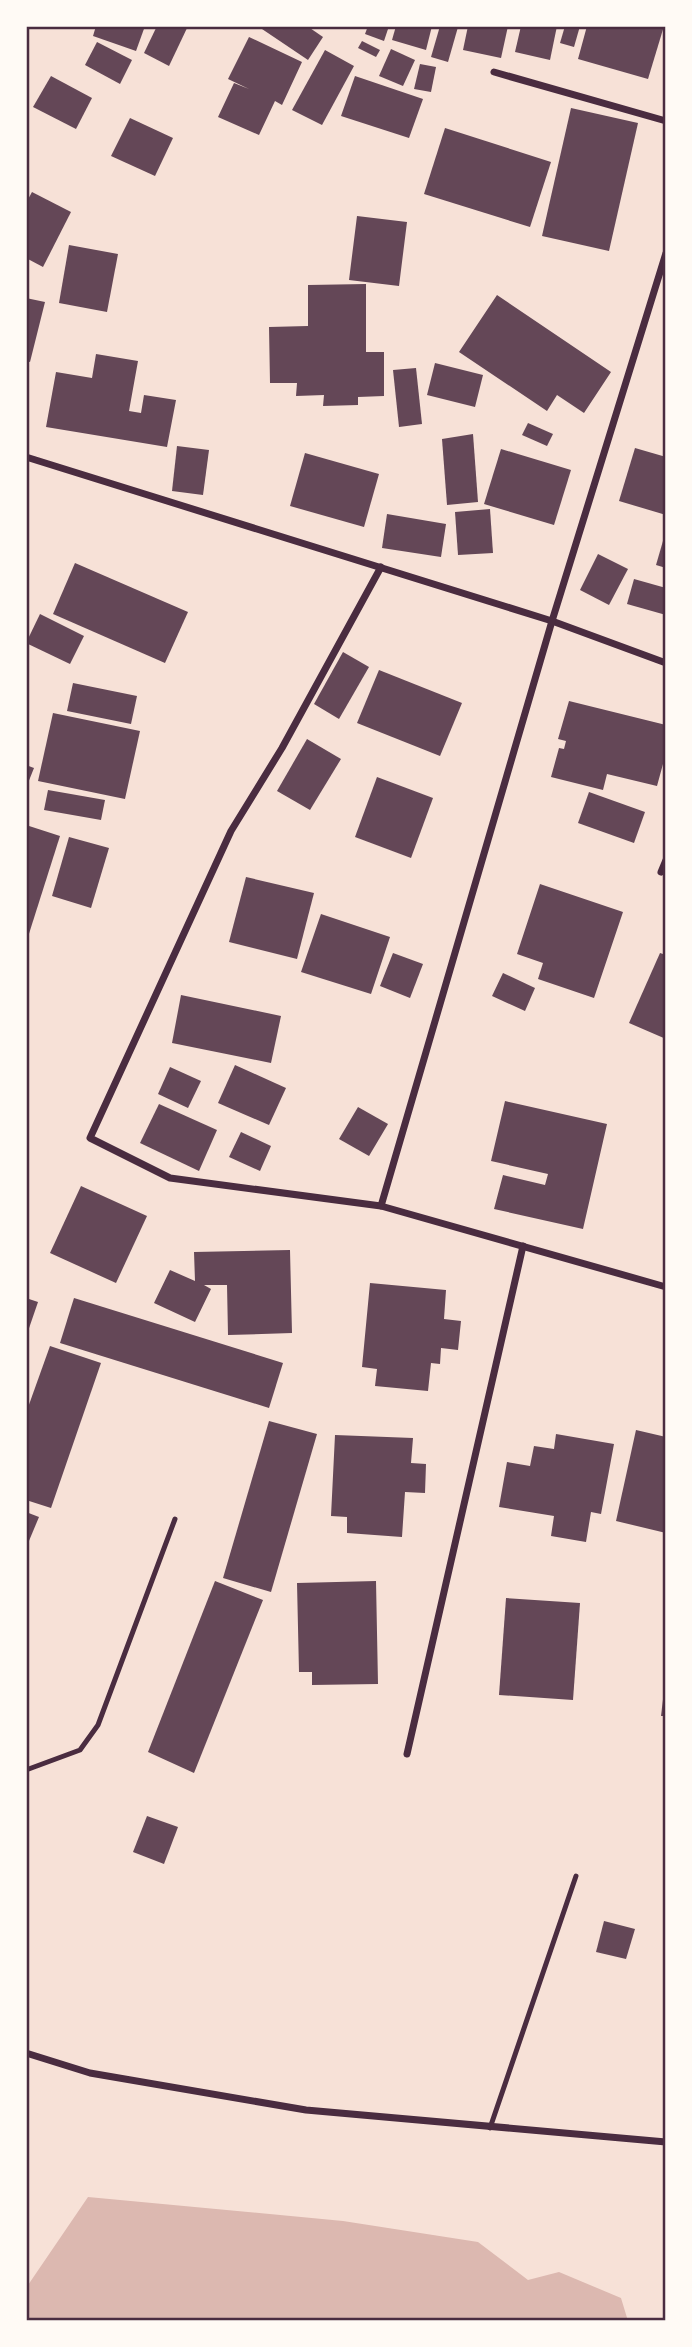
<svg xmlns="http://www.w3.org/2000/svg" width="692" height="2347" font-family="Arial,sans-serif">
	<rect width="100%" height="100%" fill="#f7e1d7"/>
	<polygon fill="#dcb8b0" points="88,2197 343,2221 478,2242 528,2280 559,2272 621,2298 628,2321 26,2321 26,2288"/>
	<g fill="#644757">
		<polygon points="96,26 145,26 136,51 93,36"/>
		<polygon points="157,26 188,26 169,66 144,53"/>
		<polygon points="264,26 307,26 323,37 308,60 262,29"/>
		<polygon points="368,26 389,26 384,41 365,34"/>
		<polygon points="396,26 432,26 426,50 392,40"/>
		<polygon points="440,26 458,27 448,62 431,57"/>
		<polygon points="468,26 508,26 501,58 463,50"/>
		<polygon points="521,26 557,26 550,60 515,52"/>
		<polygon points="565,26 580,26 574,47 560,43"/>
		<polygon points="587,26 664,26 648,79 578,59"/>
		<polygon points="249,37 302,62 282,105 275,101 259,135 218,117 234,83 249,89 228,79"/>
		<polygon points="362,41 380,50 376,57 358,48"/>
		<polygon points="97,42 132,60 120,84 85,65"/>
		<polygon points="391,49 415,60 403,86 379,76"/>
		<polygon points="325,50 354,66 322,125 292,110"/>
		<polygon points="420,64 436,67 431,92 414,89"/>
		<polygon points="51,76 92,98 76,129 33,107"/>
		<polygon points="355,76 423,99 409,138 341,116"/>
		<polygon points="571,108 638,123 609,251 542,236"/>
		<polygon points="130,118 173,138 155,176 111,156"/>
		<polygon points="445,128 551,162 530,227 424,194"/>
		<polygon points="32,192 71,212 43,267 26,258 26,203"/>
		<polygon points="357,216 407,222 399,286 349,280"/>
		<polygon points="69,245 118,254 107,312 59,303"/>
		<polygon points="366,284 366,352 384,352 384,396 358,397 358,405 323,406 324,395 296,396 297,383 270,383 269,327 308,326 308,285"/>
		<polygon points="497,295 611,372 584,413 557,395 547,411 459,352"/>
		<polygon points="26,298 45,302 30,362 26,361"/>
		<polygon points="96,354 138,361 129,411 141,413 144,395 176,400 167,447 46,427 56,372 92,378"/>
		<polygon points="435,363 483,375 475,407 427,395"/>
		<polygon points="416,368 422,424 399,427 393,370"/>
		<polygon points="528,423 553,434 547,446 522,435"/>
		<polygon points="473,434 478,502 447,505 442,439"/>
		<polygon points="177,446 209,450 203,495 172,491"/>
		<polygon points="635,448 666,457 666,515 619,501"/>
		<polygon points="501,449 571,470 554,525 484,504"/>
		<polygon points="305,453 379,474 364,527 290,506"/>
		<polygon points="490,509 493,553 458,555 455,512"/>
		<polygon points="387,514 446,524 441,557 382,548"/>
		<polygon points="665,534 666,534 666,568 656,565"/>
		<polygon points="598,554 628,569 609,605 580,590"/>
		<polygon points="75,563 188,612 165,663 53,614"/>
		<polygon points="634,579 666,588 666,615 627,604"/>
		<polygon points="40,614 84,636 70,664 26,643"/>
		<polygon points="343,652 369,667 339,719 314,704"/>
		<polygon points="379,670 462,703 440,756 357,723"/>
		<polygon points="73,683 137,696 131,724 67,711"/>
		<polygon points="569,701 666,725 666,753 657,786 607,774 603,790 551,777 559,748 564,749 566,741 558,739"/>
		<polygon points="53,713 140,731 125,799 38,781"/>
		<polygon points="307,739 341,759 310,810 277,791"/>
		<polygon points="26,765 34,768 26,788"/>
		<polygon points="377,777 433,798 411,858 355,837"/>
		<polygon points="48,790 105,800 101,820 44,810"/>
		<polygon points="589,792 645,812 634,843 578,823"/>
		<polygon points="26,825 60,836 27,940 26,940"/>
		<polygon points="69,837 109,848 91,908 52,896"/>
		<polygon points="246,877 314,893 297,959 229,942"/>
		<polygon points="540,884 623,912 594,998 538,979 543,963 517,954"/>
		<polygon points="321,914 390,937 371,994 301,972"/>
		<polygon points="393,953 423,964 410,998 380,986"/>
		<polygon points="660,953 666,955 666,1039 629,1023"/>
		<polygon points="503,973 535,988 525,1011 492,996"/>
		<polygon points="181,995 281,1016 271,1063 172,1043"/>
		<polygon points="235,1065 286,1088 269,1125 218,1103"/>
		<polygon points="170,1067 201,1081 188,1108 158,1094"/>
		<polygon points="505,1101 607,1124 583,1229 494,1209 503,1175 545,1185 548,1174 491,1161"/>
		<polygon points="159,1104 217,1130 199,1171 140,1143"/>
		<polygon points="358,1107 388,1124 369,1156 339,1139"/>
		<polygon points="241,1132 271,1146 260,1171 229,1157"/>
		<polygon points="81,1186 147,1216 116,1283 50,1253"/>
		<polygon points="290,1250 292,1333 228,1335 227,1285 204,1285 211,1289 195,1322 154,1303 170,1270 195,1281 194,1252"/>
		<polygon points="370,1283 446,1290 444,1319 461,1321 458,1350 441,1348 440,1364 431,1363 428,1391 375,1386 377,1369 362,1367"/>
		<polygon points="26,1298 38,1302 27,1334 26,1334"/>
		<polygon points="74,1298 283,1363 269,1408 60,1343"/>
		<polygon points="50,1346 101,1363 51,1508 26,1500 26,1413"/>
		<polygon points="269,1421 317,1434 271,1592 223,1578"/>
		<polygon points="636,1430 666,1437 666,1533 616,1521"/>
		<polygon points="556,1434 614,1444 601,1514 591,1512 586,1542 551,1536 554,1516 499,1507 507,1462 530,1466 534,1446 554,1449"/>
		<polygon points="335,1435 413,1438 411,1463 426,1464 425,1493 405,1492 402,1537 347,1533 347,1517 331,1516"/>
		<polygon points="26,1512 39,1517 26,1548"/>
		<polygon points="215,1581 263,1600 194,1773 148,1752"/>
		<polygon points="376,1581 378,1684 312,1685 312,1672 299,1672 297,1583"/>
		<polygon points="506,1598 580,1603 573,1700 499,1695"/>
		<polygon points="664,1691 666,1691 666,1716 661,1716"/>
		<polygon points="147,1816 178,1827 164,1864 133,1852"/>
		<polygon points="604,1921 635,1929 626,1959 596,1952"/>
	</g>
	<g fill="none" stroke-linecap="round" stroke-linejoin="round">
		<g stroke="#4a2c40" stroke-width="5">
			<polyline points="26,1770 80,1750 98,1725 175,1519"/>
			<polyline points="490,2128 576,1876"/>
		</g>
		<g stroke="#4a2c40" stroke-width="7">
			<polyline points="494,72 666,121"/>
			<polyline points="26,457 552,621 666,663"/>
			<polyline points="381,567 282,748 231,831 90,1138 170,1178 381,1206 666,1287"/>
			<polyline points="661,872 666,860"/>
			<polyline points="381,1206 552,621 666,253"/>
			<polyline points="407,1754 523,1246"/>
			<polyline points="26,2053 90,2073 306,2110 666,2142"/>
		</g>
	</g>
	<rect width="692" height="2347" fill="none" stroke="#fffaf5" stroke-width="56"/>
	<rect x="28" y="28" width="636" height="2291" fill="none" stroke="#4a2c40" stroke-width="2.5"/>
</svg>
